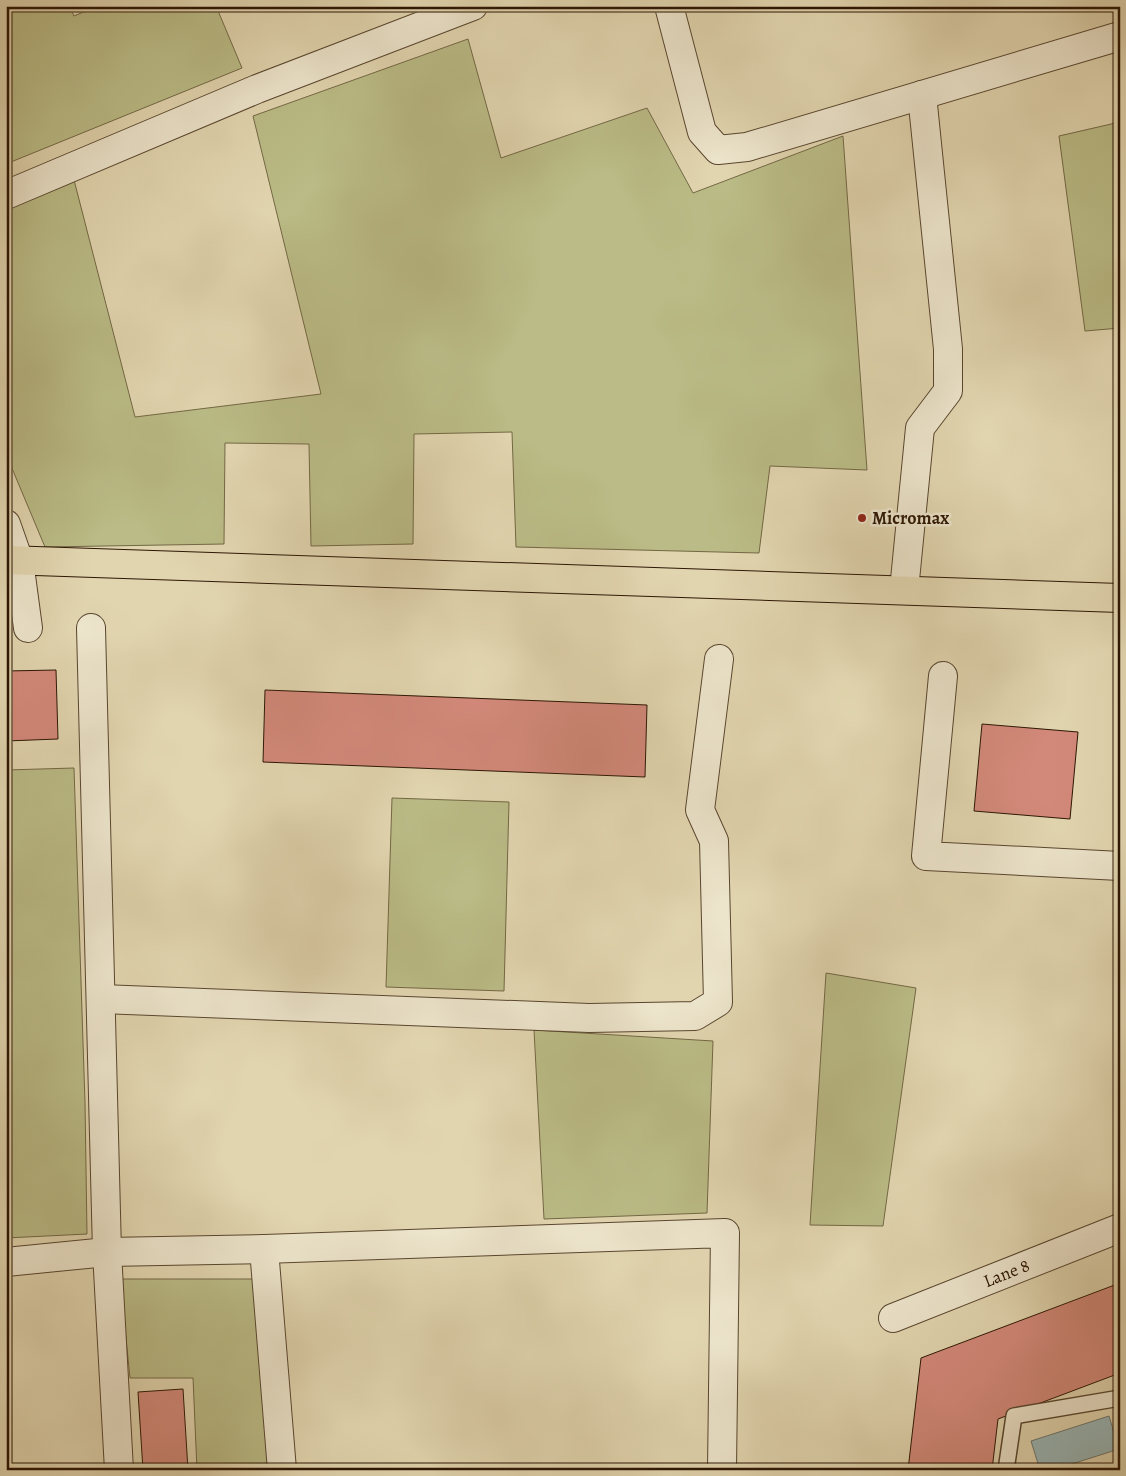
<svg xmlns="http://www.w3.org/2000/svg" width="1126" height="1476" font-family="Alegreya,serif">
	<rect width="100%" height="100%" fill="#e1d5af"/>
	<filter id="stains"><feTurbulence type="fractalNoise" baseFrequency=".004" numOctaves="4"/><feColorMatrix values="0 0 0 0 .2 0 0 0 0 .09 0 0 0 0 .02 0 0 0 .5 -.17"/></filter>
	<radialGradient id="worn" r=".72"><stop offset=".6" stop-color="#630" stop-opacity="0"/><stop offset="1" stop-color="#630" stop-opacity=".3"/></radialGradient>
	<g fill="#babb86" stroke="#736845">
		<polygon points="6,6 69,6 74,16 98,6 216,6 242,68 6,164"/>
		<polygon points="468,39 501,158 647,108 693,193 843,136 867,470 770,466 759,553 516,547 512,432 414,434 413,544 311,546 309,444 225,443 224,544 45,547 6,454 6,208 74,180 135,417 321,394 253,116"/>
		<polygon points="1120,122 1120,328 1085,331 1059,136"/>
		<polygon points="74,768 85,1103 87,1234 6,1238 6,770"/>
		<polygon points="392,798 509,802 504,991 386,987"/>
		<polygon points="826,973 916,988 883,1226 810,1225"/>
		<polygon points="534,1030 713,1041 707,1213 544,1219"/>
		<polygon points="120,1279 257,1279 273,1470 197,1470 193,1378 130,1378"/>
	</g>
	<polygon fill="#99b6b6" stroke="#6d766f" points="1109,1416 1119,1449 1053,1470 1040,1470 1031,1441"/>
	<g fill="#d3897a" stroke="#2c1604">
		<polygon points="56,670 58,739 6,741 6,671"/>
		<polygon points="265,690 647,705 645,777 263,762"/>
		<polygon points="982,724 1078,732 1070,819 974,811"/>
		<polygon points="1120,1283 1120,1373 998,1419 992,1470 908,1470 921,1358"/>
		<polygon points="183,1389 188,1470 143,1470 138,1392"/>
	</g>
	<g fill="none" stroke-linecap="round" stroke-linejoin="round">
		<g stroke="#59462f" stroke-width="18">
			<polyline id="lane" points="1006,1470 1014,1416 1120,1398"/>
		</g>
		<g stroke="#59462f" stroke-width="30">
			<g id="street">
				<polyline points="669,6 702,132 718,150 747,147 1120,36"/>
				<polyline points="6,195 257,89 473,6"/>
				<polyline points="6,524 19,561 28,628"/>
				<polyline points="904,590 920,428 948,391 948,349 922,95"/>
				<polyline points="91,628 107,1252 119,1470"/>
				<polyline points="943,676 926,856 1120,866"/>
				<polyline points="101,999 589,1018 695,1016 718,1002 714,841 700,810 719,659"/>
				<polyline points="264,1249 282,1470"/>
				<polyline points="6,1262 107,1252 264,1249 725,1233 722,1470"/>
				<path id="s1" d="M893,1318L1120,1228"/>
			</g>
		</g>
		<g stroke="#2c1604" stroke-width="30">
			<polyline id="highway" points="6,560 1120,598"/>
		</g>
		<use href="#lane" stroke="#ece4cb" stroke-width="15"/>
		<use href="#street" stroke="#ece4cb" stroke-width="28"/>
		<use href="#highway" stroke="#e1d5af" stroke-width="28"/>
	</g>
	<circle fill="#8f2418" stroke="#ece4cb" stroke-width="2" cx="862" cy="518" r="5"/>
	<g text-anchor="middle" stroke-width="5" stroke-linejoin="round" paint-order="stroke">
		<g font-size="18" font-weight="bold" fill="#2c1604" stroke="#ece4cb" text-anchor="start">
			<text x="872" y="524">Micromax</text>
		</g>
		<g font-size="18" fill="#2c1604" stroke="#ece4cb">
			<text dy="6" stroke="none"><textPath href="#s1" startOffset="122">Lane 8</textPath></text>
		</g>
	</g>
	<rect width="1126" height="1476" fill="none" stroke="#e1d5af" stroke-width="25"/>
	<rect x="8" y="8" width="1111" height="1461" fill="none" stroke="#2c1604" stroke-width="2.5"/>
	<rect x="12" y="12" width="1101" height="1451" fill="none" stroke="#2c1604"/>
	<rect width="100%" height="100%" filter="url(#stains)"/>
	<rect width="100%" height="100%" fill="url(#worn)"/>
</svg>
